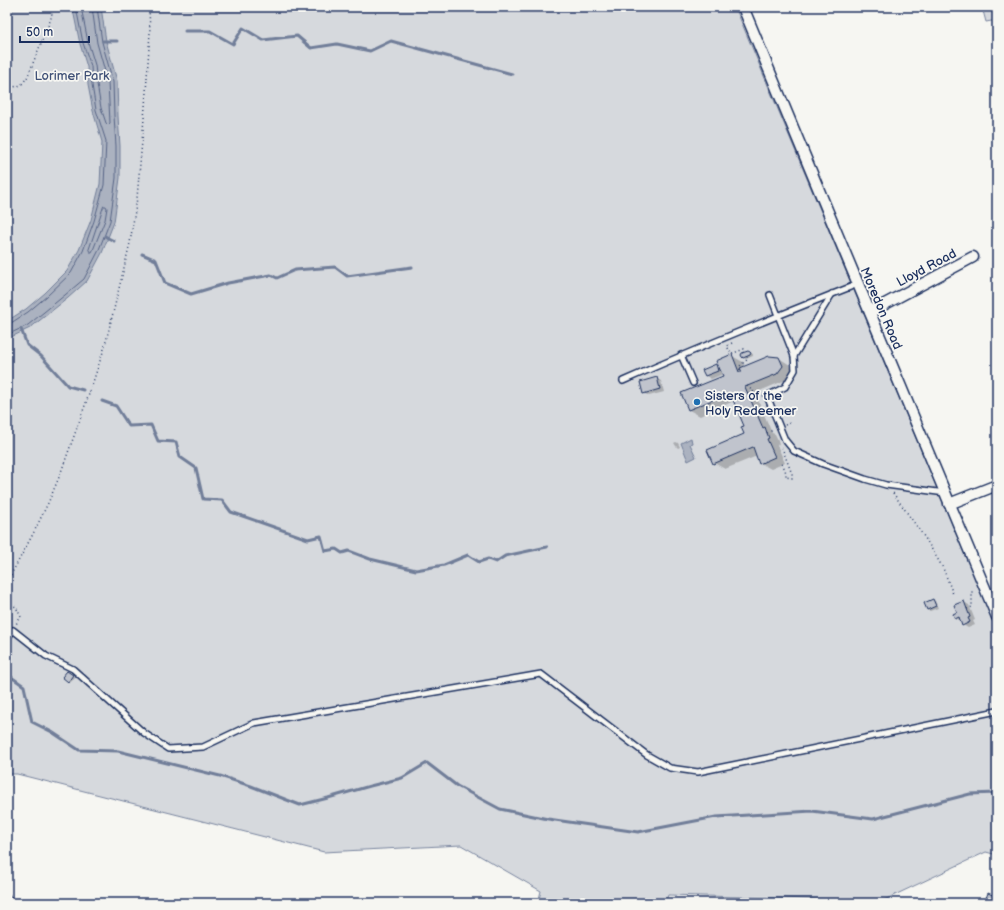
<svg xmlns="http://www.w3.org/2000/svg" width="1004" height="910" font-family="'Balsamiq Sans',sans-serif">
	<rect width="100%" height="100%" fill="#f6f6f2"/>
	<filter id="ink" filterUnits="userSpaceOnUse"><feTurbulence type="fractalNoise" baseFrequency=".025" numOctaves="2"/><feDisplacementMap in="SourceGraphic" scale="8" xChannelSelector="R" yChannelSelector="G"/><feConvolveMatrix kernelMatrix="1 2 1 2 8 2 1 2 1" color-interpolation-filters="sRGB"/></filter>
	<g filter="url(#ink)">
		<g fill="#d6d9dd" stroke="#78849e">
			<polygon points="7,7 735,7 997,631 997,855 986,852 882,901 668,895 665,903 538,903 541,891 461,845 324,852 17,774 7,774"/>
			<polygon points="982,7 997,7 997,20 986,22"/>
		</g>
		<g fill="#abb2c0" stroke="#717e99">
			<polygon points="71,7 101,7 106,41 117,81 118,116 120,146 120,178 114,222 102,253 87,281 68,298 30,328 7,339 7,321 26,309 45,293 67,271 79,250 91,220 100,184 102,142 93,111 88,85 87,67 80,44 73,10"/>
			<polygon points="691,438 692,443 690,444 696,457 688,461 681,443"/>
		</g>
		<g fill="#0003">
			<polygon points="748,352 753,354 753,356 746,359 742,357"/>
			<polygon points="732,356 743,362 745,368 779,358 790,365 793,372 788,379 755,393 772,433 775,434 778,440 779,444 777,445 785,463 771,469 760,463 757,456 725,469 714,463 745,435 745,427 734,401 700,416 689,410 724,377 723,374 711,379 706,376 715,366 721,369"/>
			<polygon points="656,378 661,381 664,392 649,396 644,393"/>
			<polygon points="676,442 678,443 680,447 678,448 676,446 674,443"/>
			<polygon points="933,600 935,601 938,608 930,611 927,610"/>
			<polygon points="964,602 969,605 975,620 973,621 975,625 968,628 963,625 961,621 956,618"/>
			<polygon points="70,673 75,677 71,682 69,681"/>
		</g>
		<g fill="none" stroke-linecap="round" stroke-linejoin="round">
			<g stroke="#556385" stroke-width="1">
				<polyline points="81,7 88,42 95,65 97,84 101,108 106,123 108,125 110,123 108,82 97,43 92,7"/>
				<polygon points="104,206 106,206 107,208 105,220 93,250 92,252 90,252 89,250"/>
				<polyline points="7,324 11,323 28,312 47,296 71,273 83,251 94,221 104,185 106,141 96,110 92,85 91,66 83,43 76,7"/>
				<polyline points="7,335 28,325 65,295 84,279 98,252 110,221 116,178 116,146 114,116 113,82 102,42 97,7"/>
			</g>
			<g stroke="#717e99" stroke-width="3">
				<polyline points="185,31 210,31 233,44 243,28 263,40 297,36 311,48 337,44 370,51 391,41 512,74"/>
				<polyline points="103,41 117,41"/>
				<polyline points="105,236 108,238 114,241"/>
				<polyline points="142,254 156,260 165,283 191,294 228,283 271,275 277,278 295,270 335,267 347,276 412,267"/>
				<polyline points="21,329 27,345 41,356 68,386 83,390"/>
				<polyline points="102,401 116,406 129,426 151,425 158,441 176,442 180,457 196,468 203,499 222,500 231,512 308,539 321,536 325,551 336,549 342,553 349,551 370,559 416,570 444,565 468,555 479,562 488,559 496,562 505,556 547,547"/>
				<polyline points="7,674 24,686 32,722 52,732 79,750 118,751 220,776 251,786 300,805 328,798 370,786 402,778 427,763 457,786 500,809 548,819 638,832 716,817 812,811 873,819 970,794 997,793"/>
			</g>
		</g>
		<g fill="#c0c4cd" stroke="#1b2f5e">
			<polygon points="748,351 750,352 751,353 750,355 743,358 742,357 741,355 742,353"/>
			<polygon points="732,354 739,372 742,372 740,368 769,356 779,357 783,366 777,374 745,387 763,428 765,427 767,433 769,438 767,439 775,457 759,464 753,447 713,464 707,450 744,434 741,427 744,426 730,393 688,410 681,393 723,376 716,361"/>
			<polygon points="716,364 718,371 705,376 702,370"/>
			<polygon points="657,377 660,389 643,394 640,382"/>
			<polygon points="933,599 936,606 927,610 924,603"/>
			<polygon points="964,601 970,617 968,618 970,622 962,626 959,617 955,619 953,614 957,612 954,605"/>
			<polygon points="67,671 73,675 68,682 62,677"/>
			<polygon points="988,893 997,897 997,903 984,903"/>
		</g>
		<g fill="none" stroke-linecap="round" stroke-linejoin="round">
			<g stroke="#1b2f5e" stroke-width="8">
				<g id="service">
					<polyline points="770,295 794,356 795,370 785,387 767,396 785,440 794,451 823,464 865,479 886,485 945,493"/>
					<polyline points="681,355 693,383"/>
					<polyline points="794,356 832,294"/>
					<path d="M623,381C700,347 779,315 858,284"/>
					<polyline points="7,638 13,630 46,656 73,669 144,733 168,749 203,747 254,723 541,674 647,755 670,768 698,772 997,711"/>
				</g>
			</g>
			<g stroke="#1b2f5e" stroke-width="13">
				<g id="minor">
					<polyline points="743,7 833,224 997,617"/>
					<polyline points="870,312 973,257"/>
					<polyline points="949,504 997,485"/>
					<polyline points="7,901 9,903"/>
				</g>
			</g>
			<g stroke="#1b2f5e" stroke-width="1.5" stroke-dasharray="1 3" stroke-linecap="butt">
				<polyline points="7,89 21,85 27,78 50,21 52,15 50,7"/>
				<polyline points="732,343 727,346 731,354 744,349 745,352"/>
				<path d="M740,370C739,362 745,364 748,358L747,357"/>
				<polyline points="747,386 755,393 758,394 760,394"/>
				<polyline points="785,425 790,423"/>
				<polyline points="767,433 773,430"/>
				<path d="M781,464C785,467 786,472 786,477L792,478V474L782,448"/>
				<polyline points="893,493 925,538 943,568 953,594"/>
				<polyline points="7,582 33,534 49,501 60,475 87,400 104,349 114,309 130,243 137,198 145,107 150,33 149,7"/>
				<polyline points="7,603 16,607 21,617 16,624"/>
				<polyline points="967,609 972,607 972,588"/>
			</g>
			<use href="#service" stroke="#f6f6f2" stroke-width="5"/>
			<use href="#minor" stroke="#f6f6f2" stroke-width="10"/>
		</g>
	</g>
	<circle fill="#1f6fb2" stroke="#f6f6f2" stroke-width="1.5" cx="697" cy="402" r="4"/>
	<g text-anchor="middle" stroke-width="3.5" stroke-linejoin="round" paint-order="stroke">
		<g font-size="13" fill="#405177" stroke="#f6f6f2">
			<text x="72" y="80">Lorimer Park</text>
		</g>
		<g font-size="13" fill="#1b2f5e" stroke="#f6f6f2">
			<text transform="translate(926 267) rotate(-28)" y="5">Lloyd Road</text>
			<text transform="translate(882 308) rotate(67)" y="5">Moredon Road</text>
		</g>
		<g font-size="13" fill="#1b2f5e" stroke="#f6f6f2" text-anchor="start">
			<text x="705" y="400">Sisters of the<tspan x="705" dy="15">Holy Redeemer</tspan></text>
		</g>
	</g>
	<rect width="1004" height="910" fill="none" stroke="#f6f6f2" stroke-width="24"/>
	<rect x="12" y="12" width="980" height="886" fill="none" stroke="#1b2f5e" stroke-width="1.5" filter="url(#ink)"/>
	<path d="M20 36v6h69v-6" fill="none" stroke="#1b2f5e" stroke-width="2"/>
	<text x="26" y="36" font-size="12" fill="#1b2f5e" stroke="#f6f6f2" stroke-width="3" paint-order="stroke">50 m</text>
</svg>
